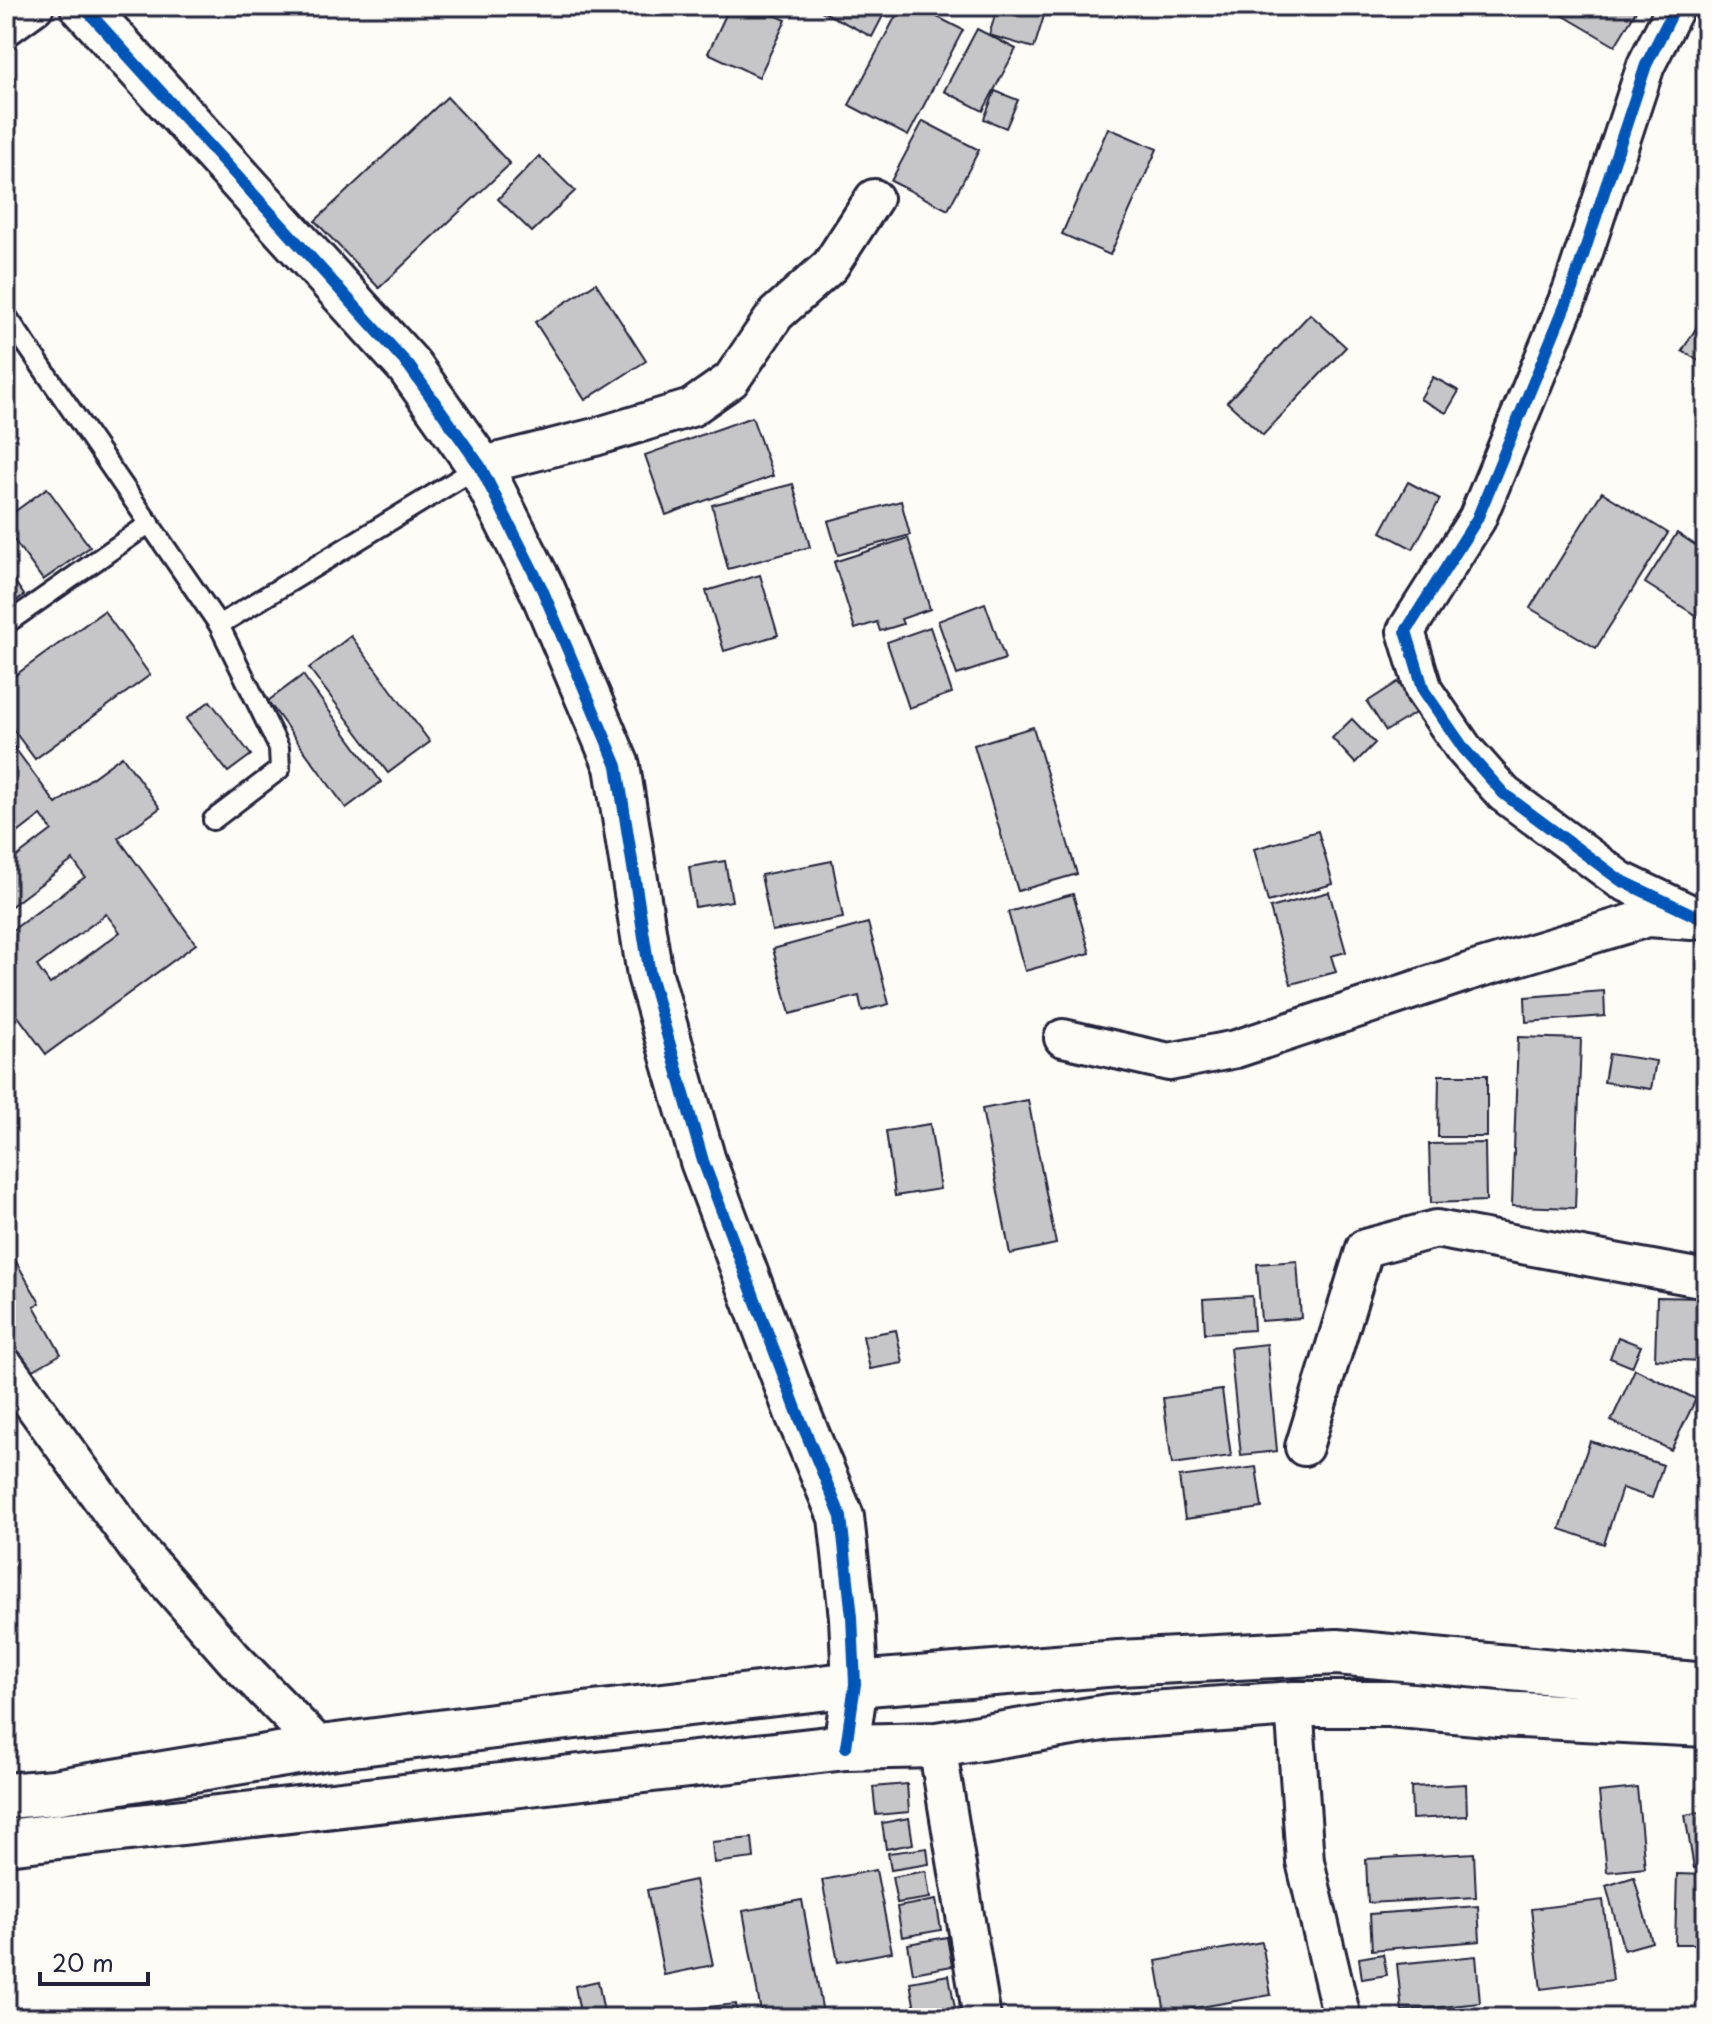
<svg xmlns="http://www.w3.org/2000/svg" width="1712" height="2024" font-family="'Playpen Sans',sans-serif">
	<rect width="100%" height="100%" fill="#fdfcf7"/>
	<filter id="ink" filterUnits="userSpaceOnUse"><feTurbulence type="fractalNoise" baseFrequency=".0125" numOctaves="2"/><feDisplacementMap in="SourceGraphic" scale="16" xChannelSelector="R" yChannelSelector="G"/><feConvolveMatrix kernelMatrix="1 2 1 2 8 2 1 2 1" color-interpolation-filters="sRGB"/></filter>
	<g filter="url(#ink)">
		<g fill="#c6c6c8" stroke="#22223b" stroke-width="2" fill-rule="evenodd">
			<polygon points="730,6 754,6 786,20 759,77 708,53"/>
			<polygon points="812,6 888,6 872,37"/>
			<polygon points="901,6 916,6 963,30 908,136 849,105"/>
			<polygon points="998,6 1047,6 1034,48 989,35"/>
			<polygon points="1547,6 1639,6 1615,46"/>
			<polygon points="977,29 1016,49 983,111 944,91"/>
			<polygon points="995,91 1018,100 1006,128 984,119"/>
			<polygon points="447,97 510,164 379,288 315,221"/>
			<polygon points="923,121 979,150 948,210 891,181"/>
			<polygon points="1108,128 1157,149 1110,255 1062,234"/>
			<polygon points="539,156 575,191 532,232 498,199"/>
			<polygon points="596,283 646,361 585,400 535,322"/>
			<polygon points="1310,314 1346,347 1263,435 1227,402"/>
			<polygon points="1703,317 1706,319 1706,365 1682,351"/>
			<polygon points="1433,377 1459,391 1446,413 1420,399"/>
			<polygon points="752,417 773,476 666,515 645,455"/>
			<polygon points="1408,482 1440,499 1413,549 1381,532"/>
			<polygon points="793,484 810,547 728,569 712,505"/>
			<polygon points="47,488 90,547 43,580 6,529 6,518"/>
			<polygon points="1602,492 1668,533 1596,648 1530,608"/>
			<polygon points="901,501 910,535 838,555 828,521"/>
			<polygon points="1677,533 1706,552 1706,622 1645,583"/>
			<polygon points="908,538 930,609 901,619 903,624 880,631 877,622 855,629 834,562"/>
			<polygon points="6,569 24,595 6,608"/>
			<polygon points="760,575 778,635 724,651 706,591"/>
			<polygon points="985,603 1005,659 957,675 938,621"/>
			<polygon points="104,611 150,675 35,759 6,720 6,682"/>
			<polygon points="930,627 952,693 909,708 887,642"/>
			<polygon points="351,636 430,742 388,773 309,668"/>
			<polygon points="303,675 381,782 346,808 268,701"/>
			<polygon points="1398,682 1417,712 1386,731 1367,702"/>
			<polygon points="210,701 251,755 228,772 186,719"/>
			<polygon points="1352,719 1375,743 1355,763 1332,738"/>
			<polygon points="1033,727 1077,874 1018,891 974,745"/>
			<path d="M6,736L56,804L122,756L160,808L118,838L196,944L46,1054L6,1000V924L11,931L85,877L73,860L6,910V865L52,830L41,815L6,842ZM106,914L120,932L50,984L37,966Z"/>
			<polygon points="1318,831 1333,884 1268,902 1254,849"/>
			<polygon points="725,861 732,901 695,907 689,867"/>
			<polygon points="832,861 843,918 772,931 761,875"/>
			<polygon points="1329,892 1346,952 1331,956 1336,972 1291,984 1270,908"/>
			<polygon points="1073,894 1090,953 1025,971 1008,912"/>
			<polygon points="868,923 889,1004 862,1011 859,996 790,1014 773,949"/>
			<polygon points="1604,991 1605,1016 1526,1022 1525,997"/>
			<polygon points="1518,1037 1581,1039 1575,1208 1512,1206"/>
			<polygon points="1609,1054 1656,1061 1651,1089 1604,1082"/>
			<polygon points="1439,1075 1487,1075 1487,1137 1438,1137"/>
			<polygon points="1028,1100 1056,1244 1010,1254 982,1109"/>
			<polygon points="930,1124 940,1189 895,1196 886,1131"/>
			<polygon points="1485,1143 1486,1201 1431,1203 1429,1144"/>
			<polygon points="15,1260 40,1303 34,1306 61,1354 30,1372 6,1331 6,1266"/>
			<polygon points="1297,1261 1301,1318 1261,1321 1257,1264"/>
			<polygon points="1252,1296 1254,1330 1205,1333 1203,1299"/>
			<polygon points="1657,1297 1705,1298 1702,1361 1655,1359"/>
			<polygon points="896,1330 903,1363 870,1369 863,1336"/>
			<polygon points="1618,1337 1641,1346 1632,1367 1610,1358"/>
			<polygon points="1267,1344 1277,1451 1241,1455 1230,1348"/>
			<polygon points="1635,1369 1696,1399 1671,1450 1611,1421"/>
			<polygon points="1222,1390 1231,1456 1172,1464 1163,1398"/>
			<polygon points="1590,1441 1663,1465 1652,1498 1622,1488 1604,1544 1560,1529"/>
			<polygon points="1256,1467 1262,1508 1185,1519 1179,1477"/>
			<polygon points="907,1784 909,1812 876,1815 873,1787"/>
			<polygon points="1466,1784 1467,1816 1412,1819 1411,1787"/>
			<polygon points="1637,1788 1645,1868 1607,1872 1599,1792"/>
			<polygon points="1706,1811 1706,1866 1694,1868 1685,1815"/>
			<polygon points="909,1818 913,1844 886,1849 882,1823"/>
			<polygon points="752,1838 754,1858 714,1863 712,1842"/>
			<polygon points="927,1848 929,1864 891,1870 888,1853"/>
			<polygon points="1474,1853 1476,1897 1368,1903 1366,1859"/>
			<polygon points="876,1870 892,1952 838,1962 822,1880"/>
			<polygon points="926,1871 930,1898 897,1903 892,1877"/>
			<polygon points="1677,1874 1706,1875 1706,1944 1675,1944"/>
			<polygon points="1634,1877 1652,1942 1624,1950 1606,1886"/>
			<polygon points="695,1880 713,1965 664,1975 647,1890"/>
			<polygon points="802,1900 823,2013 798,2018 762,2018 743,1911"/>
			<polygon points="936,1900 941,1930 902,1937 897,1907"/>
			<polygon points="1603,1900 1613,1980 1541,1989 1531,1909"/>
			<polygon points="1478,1906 1480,1941 1372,1950 1370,1914"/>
			<polygon points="947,1937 952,1966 913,1973 908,1944"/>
			<polygon points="1262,1942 1271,1995 1165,2013 1156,1961"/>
			<polygon points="1383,1954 1387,1975 1362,1979 1359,1958"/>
			<polygon points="1476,1956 1480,2003 1402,2011 1397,1964"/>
			<polygon points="949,1975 955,2008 916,2015 910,1982"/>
			<polygon points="598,1981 605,2018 581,2018 575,1986"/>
			<polygon points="736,2004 738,2018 681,2018 680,2010"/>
		</g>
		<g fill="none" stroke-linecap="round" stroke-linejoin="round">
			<g stroke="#22223b" stroke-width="24">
				<g id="service">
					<polyline points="6,315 219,625 480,466"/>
					<polyline points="6,624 150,523"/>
					<polyline points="213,820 280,769 279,748 219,625"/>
				</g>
			</g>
			<g stroke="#22223b" stroke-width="42">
				<g id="minor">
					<polyline points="1676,6 1646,65 1572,289 1477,519 1406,631 1424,691 1464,749 1504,794 1620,880 1706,921"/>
					<polyline points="6,27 35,6"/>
					<polyline points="480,466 595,437 691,408 731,380 776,314 830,266 874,198"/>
					<polyline points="1063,1038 1169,1062 1236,1049 1468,972 1648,918 1692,921"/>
					<polyline points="6,1367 137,1548 234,1659 321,1748"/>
					<polyline points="1304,1447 1365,1248 1436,1229 1706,1279"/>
					<polyline points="1294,1704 1305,1861 1342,2018"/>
					<polyline points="937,1745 982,2018"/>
				</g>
			</g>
			<g stroke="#22223b" stroke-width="50">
				<polyline id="tertiary" points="83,6 409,366 480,466 542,589 617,766 650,975 703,1161 798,1414 841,1517 852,1617 855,1684 846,1747"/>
			</g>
			<g stroke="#22223b" stroke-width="50">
				<g id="primary">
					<polyline points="6,1796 54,1792 321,1748 541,1720 855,1684 1119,1663 1337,1652 1706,1686"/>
					<polyline points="6,1842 846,1747 937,1745 1109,1717 1294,1704 1390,1704 1498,1714 1706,1724"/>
				</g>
			</g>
			<use href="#service" stroke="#fdfcf7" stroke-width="18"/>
			<use href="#minor" stroke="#fdfcf7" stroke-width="36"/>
			<use href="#tertiary" stroke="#fdfcf7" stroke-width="44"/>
			<use href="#primary" stroke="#fdfcf7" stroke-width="44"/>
			<g stroke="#fdfcf7" stroke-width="17">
				<g id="cycleway">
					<polyline points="83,6 409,366 480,466 542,589 617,766 650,975 703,1161 798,1414 841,1517 852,1617 855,1684 846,1747"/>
					<polyline points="1676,6 1646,65 1572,289 1477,519 1406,631 1424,691 1464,749 1504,794 1620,880 1706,921"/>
				</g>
			</g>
			<use href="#cycleway" stroke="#0057b8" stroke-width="12"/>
		</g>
	</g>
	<rect width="1712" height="2024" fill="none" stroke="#fdfcf7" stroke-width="32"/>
	<rect x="16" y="16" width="1680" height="1992" fill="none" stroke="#22223b" stroke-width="3" filter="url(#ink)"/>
	<path d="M40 1972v12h108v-12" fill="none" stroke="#22223b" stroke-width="4"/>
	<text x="52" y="1972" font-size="24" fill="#22223b" stroke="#fdfcf7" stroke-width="6" paint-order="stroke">20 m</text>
</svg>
